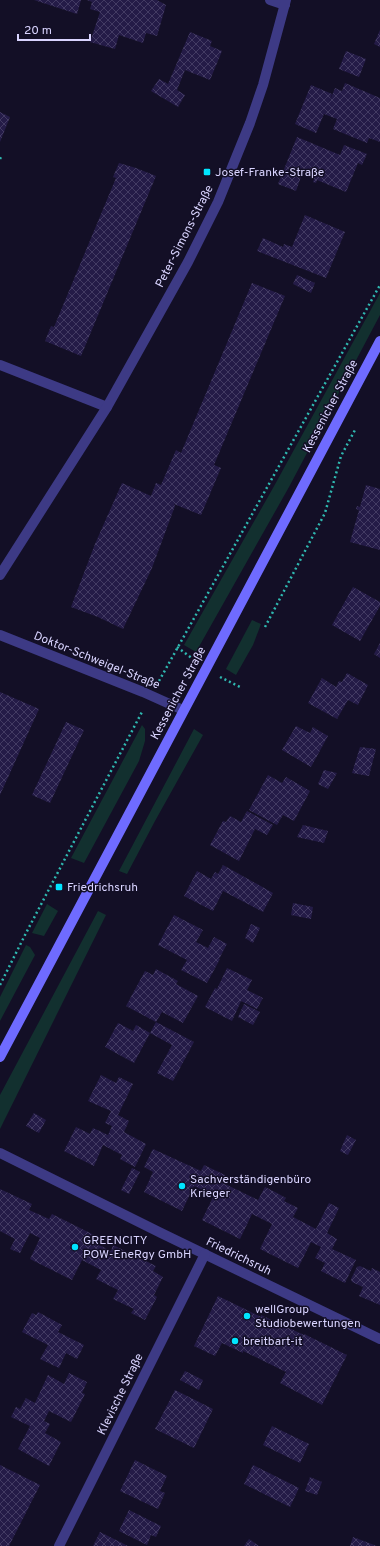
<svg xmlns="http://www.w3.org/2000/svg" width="380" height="1546" font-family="Overpass,sans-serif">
	<defs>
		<pattern id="building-cross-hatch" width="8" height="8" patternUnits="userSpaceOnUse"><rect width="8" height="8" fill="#241b47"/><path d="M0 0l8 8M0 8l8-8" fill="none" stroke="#433b63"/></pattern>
	</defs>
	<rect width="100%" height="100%" fill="#130f26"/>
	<g fill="#12302f">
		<polygon points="380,293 380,315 289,487 196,652 184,645 273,488"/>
		<polygon points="252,620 261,624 253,645 236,675 226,669"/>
		<polygon points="142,725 145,729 145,741 139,761 84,863 71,858"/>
		<polygon points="194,729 203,735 155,821 127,874 119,871"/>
		<polygon points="47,904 58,911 44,936 32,933"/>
		<polygon points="98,911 106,915 0,1129 0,1095"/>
		<polygon points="26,945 30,947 35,955 0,1021 0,997"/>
	</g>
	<g fill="url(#building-cross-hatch)">
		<polygon points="34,0 81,0 77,14"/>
		<polygon points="87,0 157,0 166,5 157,36 146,33 143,43 119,35 115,49 90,42 100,12 90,9 92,2"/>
		<polygon points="380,30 380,47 374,44"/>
		<polygon points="190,32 212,41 210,46 222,51 210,80 185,70 177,90 185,95 178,107 151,91 159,79 168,84"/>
		<polygon points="346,51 366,59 359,77 339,69"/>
		<polygon points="345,83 380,98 380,142 369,138 367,143 333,129 337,119 324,114 316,133 295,124 311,85 332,94 329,103 335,88 342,91"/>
		<polygon points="0,112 10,117 0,142"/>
		<polygon points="297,137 340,155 344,145 367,154 362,165 358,163 346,192 317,180 316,183 313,182 314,179 302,174 296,191 278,184"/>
		<polygon points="119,163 136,168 156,176 81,356 45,341 51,326 54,327 116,178 113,177"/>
		<polygon points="305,215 345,232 326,278 257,251 263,238 283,247 284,244 292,247"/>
		<polygon points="297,275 315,283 311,293 293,284"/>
		<polygon points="252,283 285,296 214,465 221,468 201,515 174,504 175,506 152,568 123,629 98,617 71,607 95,544 122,483 151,496 156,483 161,485 176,450 181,453"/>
		<polygon points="366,485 380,489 380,550 350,542 359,510 356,509 357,506 360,507"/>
		<polygon points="353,587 380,602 380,606 360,641 332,625"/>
		<polygon points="380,643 380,658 374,654"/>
		<polygon points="347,673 368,685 358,705 348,700 337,719 308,703 322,678 336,687 339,681 342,682"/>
		<polygon points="0,692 39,709 0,795"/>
		<polygon points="66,722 84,730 50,803 32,795"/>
		<polygon points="296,726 310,733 313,727 328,736 311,767 282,750"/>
		<polygon points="360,747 376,749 369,776 352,773"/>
		<polygon points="324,770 337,773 328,789 318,784"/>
		<polygon points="268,775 282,783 286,777 310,791 294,821 283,815 277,825 249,810"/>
		<polygon points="247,811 273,825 267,835 255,829 239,861 210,845 223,821 226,822 230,816 241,822"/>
		<polygon points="303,825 328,831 324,843 297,837"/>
		<polygon points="223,865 273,893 263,912 223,891 213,911 184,896 197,871 211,879 215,872 218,874"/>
		<polygon points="293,903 313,907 311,919 291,915"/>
		<polygon points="174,915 203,930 196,942 208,948 214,937 227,944 219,959 220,959 207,983 181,970 187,960 158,945"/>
		<polygon points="251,924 260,928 253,943 245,938"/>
		<polygon points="227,968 252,980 247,990 263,998 257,1009 241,1001 232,1021 205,1007 215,988 217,989"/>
		<polygon points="156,969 178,981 176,984 198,996 183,1023 162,1012 156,1022 126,1006 145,971 153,975"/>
		<polygon points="244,1004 260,1012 253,1025 238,1017"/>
		<polygon points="156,1022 194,1042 173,1081 157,1073 172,1045 150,1033"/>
		<polygon points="118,1023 133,1031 136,1025 150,1033 134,1063 105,1047"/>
		<polygon points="101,1075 116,1083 119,1077 133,1084 118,1115 129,1121 124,1132 146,1144 135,1167 120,1159 122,1155 103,1145 94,1166 64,1151 76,1127 90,1134 93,1128 108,1135 112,1126 105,1123 111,1111 88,1101"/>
		<polygon points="34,1113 46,1120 39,1133 26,1126"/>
		<polygon points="347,1135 356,1140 348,1155 340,1151"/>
		<polygon points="153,1149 201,1171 204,1165 225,1175 221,1182 258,1200 265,1187 275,1192 286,1198 284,1201 298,1208 293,1217 316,1229 329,1203 339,1208 327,1233 337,1239 332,1249 356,1260 345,1283 321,1271 325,1263 315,1258 321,1247 311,1242 298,1268 260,1249 272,1224 252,1214 240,1239 202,1220 214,1195 194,1186 182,1211 144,1192 153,1172 144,1167"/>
		<polygon points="132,1168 140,1172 129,1194 121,1190"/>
		<polygon points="0,1189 32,1204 29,1210 49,1219 52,1214 94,1235 91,1241 111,1251 113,1245 156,1266 153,1271 163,1277 154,1295 157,1297 145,1320 131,1313 134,1309 113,1299 118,1290 96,1279 101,1270 82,1260 72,1280 30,1259 40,1238 30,1233 20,1253 10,1249 15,1239 0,1231"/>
		<polygon points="360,1266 371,1271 372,1268 380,1272 380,1305 359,1296 363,1287 352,1282 351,1279 357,1267"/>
		<polygon points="218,1296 261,1317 261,1315 304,1335 304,1334 347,1355 322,1405 280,1383 286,1372 243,1351 243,1353 222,1343 215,1356 194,1346"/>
		<polygon points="38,1312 62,1325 58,1332 84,1345 77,1359 66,1353 59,1368 40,1359 48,1345 22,1332 32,1313 36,1315"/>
		<polygon points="185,1371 203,1380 199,1390 180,1380"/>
		<polygon points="69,1373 87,1382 82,1393 85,1394 71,1422 49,1411 44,1421 50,1424 45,1433 61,1442 49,1466 18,1449 30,1426 11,1417 16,1407 20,1409 26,1398 35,1403 48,1375 64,1384"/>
		<polygon points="175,1390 213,1409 194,1448 155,1429"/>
		<polygon points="272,1426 309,1444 300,1463 263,1445"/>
		<polygon points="135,1460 167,1476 160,1491 165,1493 158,1509 120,1491"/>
		<polygon points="0,1465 40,1485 9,1546 0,1546"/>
		<polygon points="253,1465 299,1488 290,1507 244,1484"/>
		<polygon points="310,1477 322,1482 317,1495 305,1491"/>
		<polygon points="129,1510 161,1526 156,1537 151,1535 147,1545 119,1531"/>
		<polygon points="100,1532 128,1546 93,1546"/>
		<polygon points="353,1537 377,1546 350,1546"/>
		<polygon points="249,1539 259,1546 244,1546"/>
	</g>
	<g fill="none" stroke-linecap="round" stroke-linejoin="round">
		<g stroke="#2fb8b0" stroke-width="2.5" stroke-dasharray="2 3" stroke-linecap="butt">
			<polyline points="0,159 1,157"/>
			<polyline points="265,627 325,513 341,456 355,430"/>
			<polyline points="177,647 193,659"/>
			<polyline points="220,677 240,687"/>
			<polyline points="159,681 380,285"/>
			<polyline points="0,985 25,935 143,710"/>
		</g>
		<g stroke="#3d3a85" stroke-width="10">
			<polyline points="270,0 285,5"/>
			<polyline points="0,365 107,407"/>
			<polyline points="0,575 107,407 188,262 218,202 250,123 263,85 286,0"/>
			<polyline points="0,635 143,692 183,710"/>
			<polyline points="0,1153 161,1233 380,1339"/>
			<polyline points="59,1546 205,1254"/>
		</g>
		<polyline stroke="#6f6bff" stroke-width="10" points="0,1057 380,341"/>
	</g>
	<g fill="#00e5ff" stroke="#130f26" stroke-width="1.5">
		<rect x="203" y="168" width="8" height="8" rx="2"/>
		<rect x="55" y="883" width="8" height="8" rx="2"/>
		<circle cx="182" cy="1186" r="4"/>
		<circle cx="75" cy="1247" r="4"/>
		<circle cx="247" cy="1316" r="4"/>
		<circle cx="235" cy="1341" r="4"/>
	</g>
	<g text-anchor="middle" stroke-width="3" stroke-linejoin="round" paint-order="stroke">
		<g font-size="12" fill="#d9d4ff" stroke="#130f26" text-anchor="start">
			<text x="215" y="176">Josef-Franke-Straße</text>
			<text x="67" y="891">Friedrichsruh</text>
			<text x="190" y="1183">Sachverständigenbüro<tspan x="190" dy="14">Krieger</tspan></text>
			<text x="83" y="1244">GREENCITY<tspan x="83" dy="14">POW-EneRgy GmbH</tspan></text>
			<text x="255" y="1313">wellGroup<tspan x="255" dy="14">Studiobewertungen</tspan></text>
			<text x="243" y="1345">breitbart-it</text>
		</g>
		<g font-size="12" fill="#d9d4ff" stroke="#130f26">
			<text transform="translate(184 236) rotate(-63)" y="4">Peter-Simons-Straße</text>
			<text transform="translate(330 406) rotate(-62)" y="4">Kessenicher Straße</text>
			<text transform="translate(97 660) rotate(22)" y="4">Doktor-Schweigel-Straße</text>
			<text transform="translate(178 693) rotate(-62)" y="4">Kessenicher Straße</text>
			<text transform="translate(239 1256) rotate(26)" y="4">Friedrichsruh</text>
			<text transform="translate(120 1394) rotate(-64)" y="4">Klevische Straße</text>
		</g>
	</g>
	<path d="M18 34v6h72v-6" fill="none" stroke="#d9d4ff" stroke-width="2"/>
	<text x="24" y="34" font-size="12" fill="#d9d4ff" stroke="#130f26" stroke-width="3" paint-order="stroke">20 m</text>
</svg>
